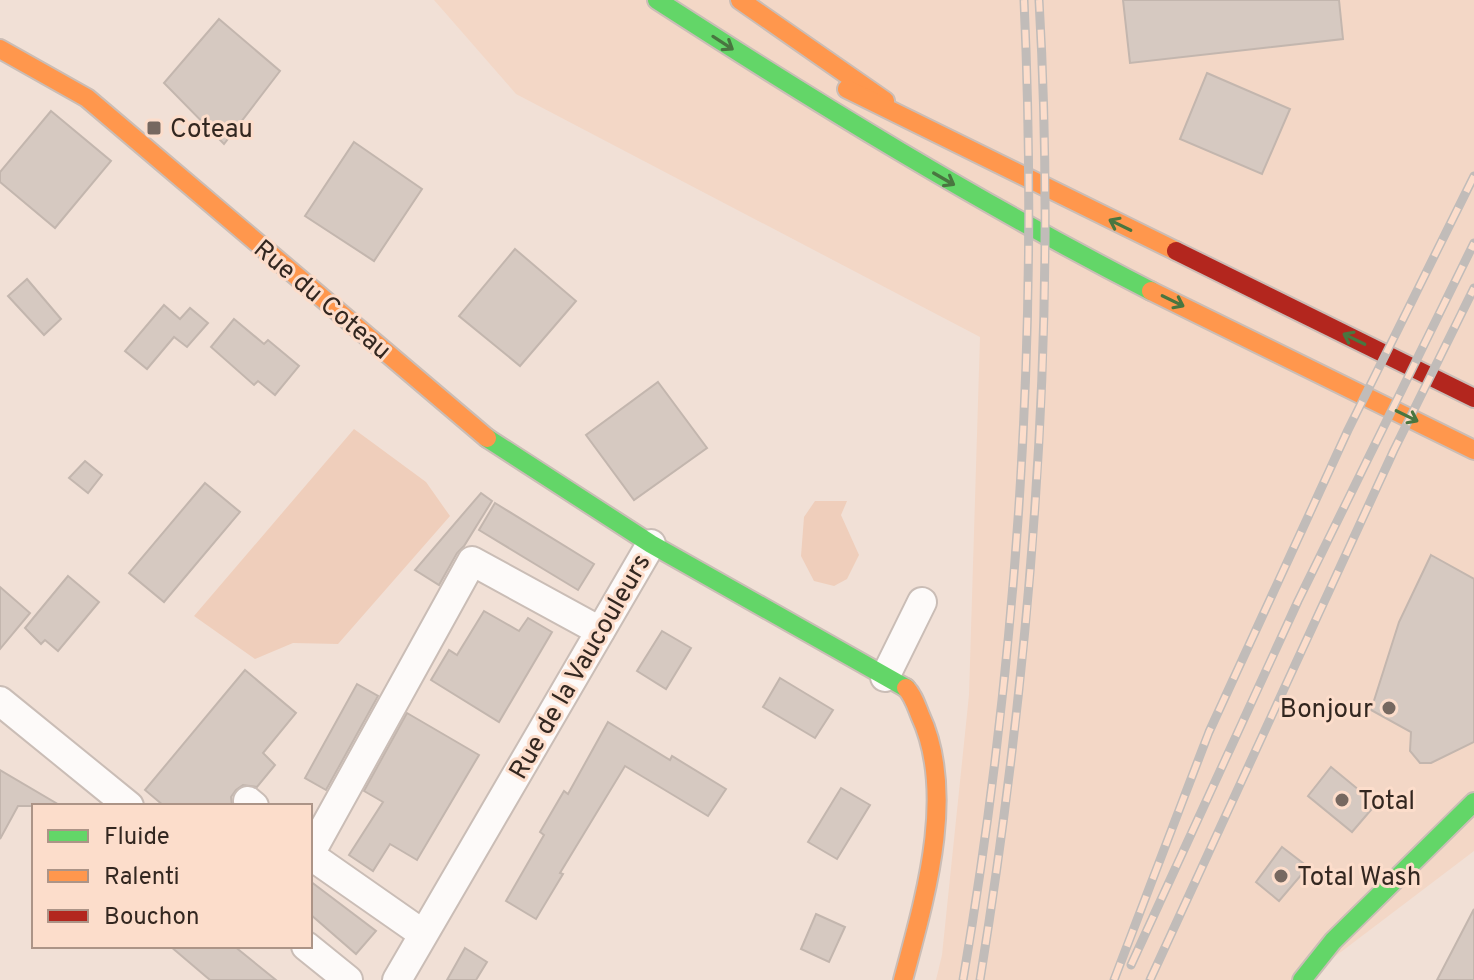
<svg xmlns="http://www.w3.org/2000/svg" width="1474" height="980" font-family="Overpass,sans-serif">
	<rect width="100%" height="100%" fill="#f1e0d6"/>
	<polygon fill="#f3d7c6" points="434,0 1474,0 1474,851 1304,980 936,980 942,955 969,695 980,337 516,94"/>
	<g fill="#efcebb">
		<polygon points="354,429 426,482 450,516 338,644 293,643 255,659 194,616"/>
		<polygon points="815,501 847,501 841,515 859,555 847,579 834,586 814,581 801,556 804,517"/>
	</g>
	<g fill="#d6c9c1" stroke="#c3b6ae" stroke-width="2">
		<polygon points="1123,0 1339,0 1343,39 1130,63"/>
		<polygon points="219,19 280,71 224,144 164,83"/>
		<polygon points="1207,73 1290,109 1262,174 1180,139"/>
		<polygon points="51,111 111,161 55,228 0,182 0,172"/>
		<polygon points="354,142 422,189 374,261 305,216"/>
		<polygon points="515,249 576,301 520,366 459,316"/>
		<polygon points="27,279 61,319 44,335 8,296"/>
		<polygon points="164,305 180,319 190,308 208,323 187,347 174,337 147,369 125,351"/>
		<polygon points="234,319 264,344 268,340 299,366 275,395 258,381 254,385 211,347"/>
		<polygon points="658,382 707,448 634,500 586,435"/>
		<polygon points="85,461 102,475 88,493 69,478"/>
		<polygon points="205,483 240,512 164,602 129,573"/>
		<polygon points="481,493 492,501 464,546 457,553 439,585 415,570"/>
		<polygon points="495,503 594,564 578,590 479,530"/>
		<polygon points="1431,555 1474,579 1474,742 1431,763 1420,763 1410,751 1411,732 1371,710 1399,622"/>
		<polygon points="68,576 99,602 58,651 45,640 41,644 25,628"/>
		<polygon points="0,587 30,613 0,649"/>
		<polygon points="484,611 519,631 528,618 552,632 499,722 431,680 449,650 457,655"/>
		<polygon points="662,631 691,648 666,689 637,671"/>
		<polygon points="245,670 296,713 263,753 275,765 257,787 243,785 236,790 231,797 232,806 164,806 145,790"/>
		<polygon points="780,678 833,710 815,738 763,707"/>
		<polygon points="357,684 378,696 326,790 305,778"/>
		<polygon points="407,713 479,755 417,860 390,844 373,871 349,855 383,802 364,791"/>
		<polygon points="608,722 670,760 672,756 726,789 708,816 625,766 560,873 563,874 536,919 506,901 544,835 540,832 564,791 568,794"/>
		<polygon points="1331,767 1376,804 1352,832 1308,796"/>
		<polygon points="0,770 61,806 18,806 0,839"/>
		<polygon points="841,788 870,805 837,859 808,842"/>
		<polygon points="1282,847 1308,867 1279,901 1256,882"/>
		<polygon points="310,881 376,931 356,954 310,914"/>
		<polygon points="1474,909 1474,980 1437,980"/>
		<polygon points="816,914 845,927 829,962 801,949"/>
		<polygon points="170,946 234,946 276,980 210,980"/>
		<polygon points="465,948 487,962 476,980 447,980"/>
	</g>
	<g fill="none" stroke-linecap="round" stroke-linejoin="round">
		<g stroke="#cabdb6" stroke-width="32">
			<g id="street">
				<polyline points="885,677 922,602"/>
				<polyline points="0,701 129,806"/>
				<polyline points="248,801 254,806"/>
				<polyline points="310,854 472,561 600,631"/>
				<polyline points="310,855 423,934"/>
				<polyline points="306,946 348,980"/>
				<polyline points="397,980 651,544"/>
			</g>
		</g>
		<g stroke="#cabdb6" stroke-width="22">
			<g id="fast">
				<path d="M657,0C818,104 981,204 1151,291"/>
				<polyline points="487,438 651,544 906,688"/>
				<polyline points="1302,980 1333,941 1474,802"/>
			</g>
		</g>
		<g stroke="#cabdb6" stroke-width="22">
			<g id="slow">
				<polyline points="740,0 885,101"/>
				<polyline points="0,49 87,98 487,438"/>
				<polyline points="847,89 1176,251"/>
				<polyline points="1151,291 1474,450"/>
				<path d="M903,980C924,901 957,794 920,715C916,705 913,695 906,688"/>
			</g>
		</g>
		<g stroke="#cabdb6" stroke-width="22">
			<polyline id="jam" points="1176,251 1474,398"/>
		</g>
		<use href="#street" stroke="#fdfaf9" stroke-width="28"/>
		<use href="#fast" stroke="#63d668" stroke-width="18"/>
		<use href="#slow" stroke="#ff974d" stroke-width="18"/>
		<use href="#jam" stroke="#b3261e" stroke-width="18"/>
		<g stroke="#c1bcb9" stroke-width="9">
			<g id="rail">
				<polyline points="1131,965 1298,601 1474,243"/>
				<path d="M963,980C1018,657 1039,328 1024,0"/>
				<path d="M980,980C1032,656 1058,328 1039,0"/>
				<polyline points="1114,980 1209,732 1348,430 1474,176"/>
				<polyline points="1150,980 1394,450 1474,288"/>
			</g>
		</g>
		<use href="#rail" stroke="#fcddcb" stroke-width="6" stroke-dasharray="18" stroke-linecap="butt"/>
	</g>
	<defs><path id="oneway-shaft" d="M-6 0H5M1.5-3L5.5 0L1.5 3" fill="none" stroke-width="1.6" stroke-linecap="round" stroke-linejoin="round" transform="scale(2)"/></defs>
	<g stroke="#497640">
		<use href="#oneway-shaft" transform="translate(723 43) rotate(33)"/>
		<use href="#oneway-shaft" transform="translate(944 179) rotate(30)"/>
		<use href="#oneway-shaft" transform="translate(1120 225) rotate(-154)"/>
		<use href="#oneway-shaft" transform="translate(1173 301) rotate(26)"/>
		<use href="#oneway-shaft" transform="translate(1354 339) rotate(-154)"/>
		<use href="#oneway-shaft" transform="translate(1407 416) rotate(26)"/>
	</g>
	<g fill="#766860" stroke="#fcddcb" stroke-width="3">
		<rect x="146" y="120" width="16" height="16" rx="4"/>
		<circle cx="1389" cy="708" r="8"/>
		<circle cx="1342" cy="800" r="8"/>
		<circle cx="1281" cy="876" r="8"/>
	</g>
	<g text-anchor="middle" stroke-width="6" stroke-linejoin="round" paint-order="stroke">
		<g font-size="26" fill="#332720" stroke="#fcddcb" text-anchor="start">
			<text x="170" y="137">Coteau</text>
			<text x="1373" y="717" text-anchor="end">Bonjour</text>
			<text x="1358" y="809">Total</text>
			<text x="1297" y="885">Total Wash</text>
		</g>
		<g font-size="26" fill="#332720" stroke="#fcddcb">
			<text transform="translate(323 299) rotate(40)" y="9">Rue du Coteau</text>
			<text transform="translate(579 666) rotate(-60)" y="9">Rue de la Vaucouleurs</text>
		</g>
	</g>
	<rect x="32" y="804" width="280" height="144" fill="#fcddcb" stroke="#ac9487" stroke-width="2"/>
	<rect x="48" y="830" width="40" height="12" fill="#63d668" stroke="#ac9487" stroke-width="2"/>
	<text x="104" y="844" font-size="24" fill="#332720">Fluide</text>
	<rect x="48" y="870" width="40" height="12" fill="#ff974d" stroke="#ac9487" stroke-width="2"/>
	<text x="104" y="884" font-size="24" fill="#332720">Ralenti</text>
	<rect x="48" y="910" width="40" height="12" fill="#b3261e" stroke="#ac9487" stroke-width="2"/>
	<text x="104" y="924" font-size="24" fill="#332720">Bouchon</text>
</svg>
